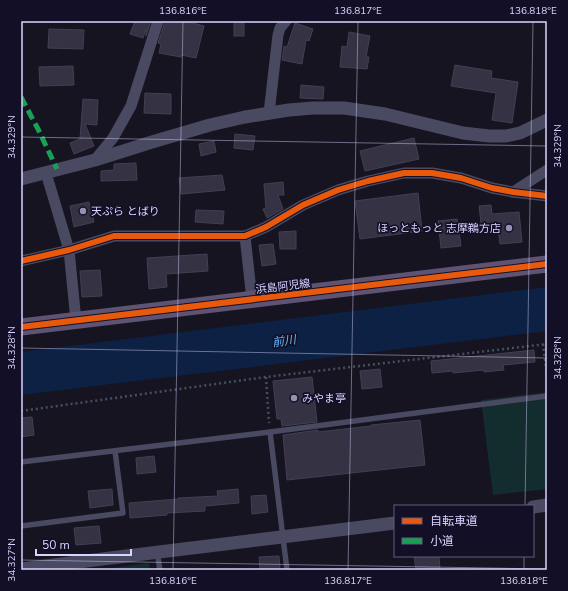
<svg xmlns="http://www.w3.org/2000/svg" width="568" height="591" font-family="'Nunito Sans','Noto Sans JP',sans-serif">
	<rect width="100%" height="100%" fill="#161421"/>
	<g fill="#132c2d">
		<polygon points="547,392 547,489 493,495 481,400"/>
		<polygon points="149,563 150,570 98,570"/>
	</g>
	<polygon fill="#0d2144" points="547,287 547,331 21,395 21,352"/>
	<g fill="#343243" stroke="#433f54">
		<polygon points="135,21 151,21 146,36 146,29 143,38 130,34"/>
		<polygon points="165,21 185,21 204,26 196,58 181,55 181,57 159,53 161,44 158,43"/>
		<rect x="234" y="21" width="10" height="15"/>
		<polygon points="295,23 313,29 309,41 306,40 302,64 282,60 284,46 287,47"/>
		<polygon points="49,29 84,30 83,49 48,48"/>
		<polygon points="349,32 370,36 366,57 369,57 367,69 340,67 342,46 347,47"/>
		<polygon points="455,65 492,71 491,78 518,82 512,123 492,120 496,93 451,86"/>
		<polygon points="73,66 74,85 40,86 39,67"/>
		<polygon points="301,85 324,87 323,99 300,98"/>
		<polygon points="145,93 171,94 171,114 144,113"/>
		<polygon points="83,99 98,100 97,125 85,124 94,146 74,154 70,143 80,139"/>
		<polygon points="235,134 255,136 253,150 234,148"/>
		<polygon points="414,138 419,159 365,171 360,151"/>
		<polygon points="214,141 216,152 201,156 199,144"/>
		<polygon points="136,163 137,180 101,181 101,171 114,170 114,164"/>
		<polygon points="222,175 225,190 181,194 179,178"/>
		<polygon points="283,182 284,195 278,195 283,209 267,218 263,209 266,208 264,184"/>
		<polygon points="418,193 422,231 360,239 355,201"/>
		<polygon points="89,202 94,222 74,227 70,206"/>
		<polygon points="491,205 492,214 519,212 522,242 500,244 498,229 482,231 479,206"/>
		<polygon points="196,210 224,211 223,224 195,222"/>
		<polygon points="457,219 461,246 441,248 438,221"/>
		<polygon points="296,231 296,249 280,249 279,232"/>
		<polygon points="273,244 276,264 262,266 259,245"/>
		<polygon points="207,254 208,271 166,274 167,287 149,289 147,258"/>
		<polygon points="100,270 102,296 82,297 80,271"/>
		<polygon points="534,350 535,362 503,365 504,370 484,372 484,370 453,373 453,371 432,373 431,361"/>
		<polygon points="380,369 382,387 362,389 360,371"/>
		<polygon points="312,377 317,422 282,426 281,419 277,419 273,381"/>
		<polygon points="32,417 34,435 21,437 21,418"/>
		<polygon points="420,420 425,465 287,480 283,435 318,430 318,432 371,426 371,425"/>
		<polygon points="154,456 156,472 137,474 136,458"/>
		<polygon points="112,489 113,505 90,508 88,491"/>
		<polygon points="238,489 239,503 205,506 205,511 167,513 167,515 130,518 129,503 178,499 178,498 218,496 217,491"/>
		<polygon points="266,495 268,512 252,514 251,496"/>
		<polygon points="99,526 101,543 76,545 74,528"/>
		<polygon points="279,556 280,570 260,570 259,557"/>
		<polygon points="414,556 439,556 440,570 416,570"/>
	</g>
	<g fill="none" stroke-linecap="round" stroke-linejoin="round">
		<g stroke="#44505f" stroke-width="2.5" stroke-dasharray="2 3" stroke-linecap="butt">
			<polyline points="543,344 547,376"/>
			<polyline points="266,377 269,423"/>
			<polyline points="21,411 266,377 547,344"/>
		</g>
		<g stroke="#4a4962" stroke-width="5.5">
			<polyline points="270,432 287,570"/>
			<polyline points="21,462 270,432 547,396"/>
			<polyline points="21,526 123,513 115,451"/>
			<polyline points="157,552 160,570"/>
		</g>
		<g stroke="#4a4962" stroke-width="11">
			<polyline points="269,113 278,35 280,28 286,21"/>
			<polyline points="95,160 113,138 131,106 158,21"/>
			<polyline points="46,173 69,250 76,321"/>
			<polyline points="513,192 547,170"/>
			<polyline points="245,236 252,300"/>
			<polyline points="21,261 69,250 114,236 245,236 266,227 303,205 338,190 368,181 404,173 432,173 461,178 492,188 513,192 547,196"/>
		</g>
		<g stroke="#4a4962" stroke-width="13">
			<polyline points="21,179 95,160 152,142 210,125 245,117 289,110 313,108 344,108 385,114 463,133 489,136 506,136 520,133 547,120"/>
			<polyline points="533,507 547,505"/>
			<polyline points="21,569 395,523"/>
		</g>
		<polyline stroke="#5e5373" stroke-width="17" points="21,327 547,264"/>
		<polyline stroke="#1a9f57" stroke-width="5" stroke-dasharray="10 5" stroke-linecap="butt" points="21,97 38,129 57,169"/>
		<g stroke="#130f26" stroke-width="8">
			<g id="cycleway">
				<polyline points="21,261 69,250 114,236 245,236 266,227 303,205 338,190 368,181 404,173 432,173 461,178 492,188 513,192 547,196"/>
				<polyline points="21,327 547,264"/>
			</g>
		</g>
		<use href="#cycleway" stroke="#e8590c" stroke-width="6"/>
	</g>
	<path fill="none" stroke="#d9d4ff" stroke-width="1" stroke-opacity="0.45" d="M21,137L547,146M21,348L547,358M525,506L533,21M21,560L547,569M173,570L183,21M348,570L358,21M524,570V556"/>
	<g fill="#9591b1" stroke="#130f26" stroke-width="1.5">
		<circle cx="83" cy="211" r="4"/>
		<circle cx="509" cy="228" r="4"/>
		<circle cx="294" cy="398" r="4"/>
	</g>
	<g text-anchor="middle" stroke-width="3.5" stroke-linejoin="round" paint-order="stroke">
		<g font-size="11" fill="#d9d4ff" stroke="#130f26" text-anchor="start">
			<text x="91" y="215">天ぷら とばり</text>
			<text x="501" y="232" text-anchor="end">ほっともっと 志摩鵜方店</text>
			<text x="302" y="402">みやま亭</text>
		</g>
		<g font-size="11" fill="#d9d4ff" stroke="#130f26">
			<text transform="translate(283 286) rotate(-7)" y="4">浜島阿児線</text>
		</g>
		<g font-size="12" font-style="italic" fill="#62b6ff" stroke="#130f26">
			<text transform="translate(284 341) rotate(-8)" y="4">前川</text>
		</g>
	</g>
	<rect width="568" height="591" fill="none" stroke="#130f26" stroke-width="44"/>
	<rect x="394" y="505" width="140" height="52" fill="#130f26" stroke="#625e7d"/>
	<rect x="402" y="518" width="20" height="6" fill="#e8590c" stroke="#625e7d"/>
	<text x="430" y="525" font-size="12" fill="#d9d4ff">自転車道</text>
	<rect x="402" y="538" width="20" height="6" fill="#1a9f57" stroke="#625e7d"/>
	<text x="430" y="545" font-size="12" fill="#d9d4ff">小道</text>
	<path d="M36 549v6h95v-6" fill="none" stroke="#d9d4ff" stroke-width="2"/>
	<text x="42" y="549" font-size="12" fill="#d9d4ff" stroke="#130f26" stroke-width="3" paint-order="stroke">50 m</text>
	<rect x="22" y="22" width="524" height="547" fill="none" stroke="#d9d4ff" stroke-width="1.5"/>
	<g font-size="10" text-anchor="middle" fill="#d9d4ff">
		<text x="183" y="14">136.816°E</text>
		<text x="358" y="14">136.817°E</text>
		<text x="533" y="14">136.818°E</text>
		<text transform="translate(11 137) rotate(-90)" y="4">34.329°N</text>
		<text transform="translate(557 146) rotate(-90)" y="4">34.329°N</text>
		<text transform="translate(11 348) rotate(-90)" y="4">34.328°N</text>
		<text transform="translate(557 358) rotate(-90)" y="4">34.328°N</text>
		<text transform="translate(11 560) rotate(-90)" y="4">34.327°N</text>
		<text x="173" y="584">136.816°E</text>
		<text x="348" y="584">136.817°E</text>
		<text x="524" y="584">136.818°E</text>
	</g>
</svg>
